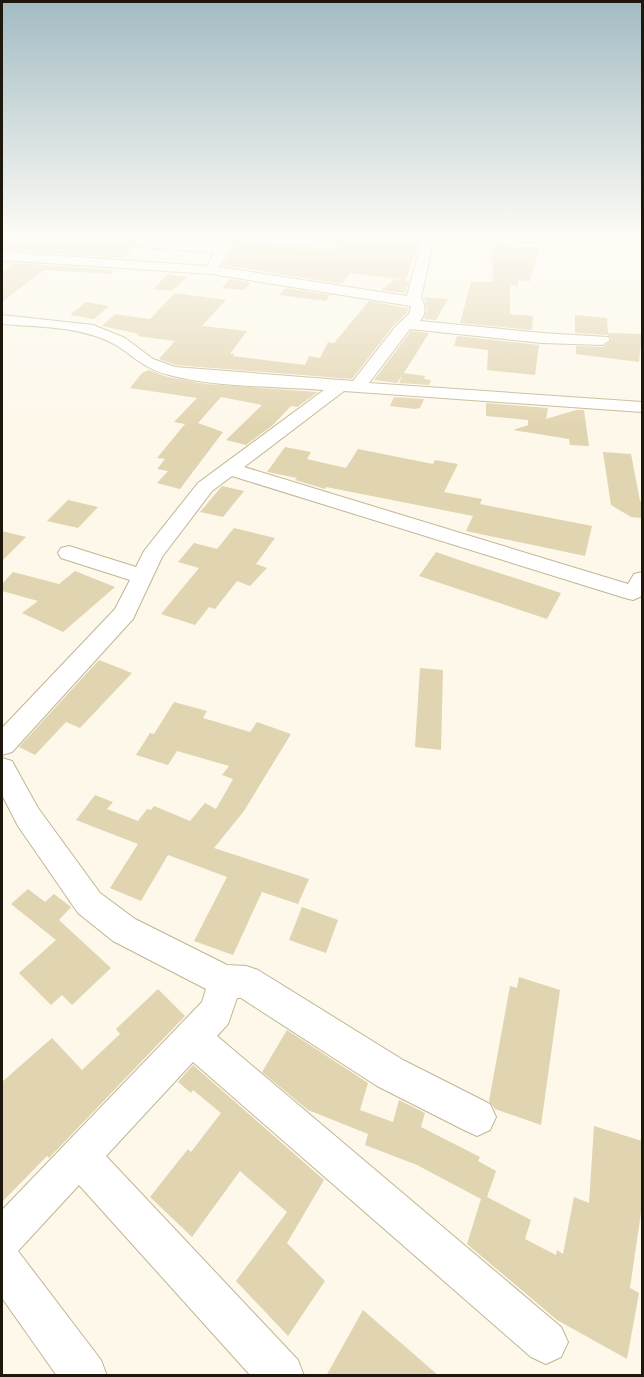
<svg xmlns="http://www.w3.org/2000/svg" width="644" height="1377" font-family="'Asap Condensed',sans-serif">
	<rect width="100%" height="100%" fill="#fdf8ea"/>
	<g fill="#e1d4b0">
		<polygon points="2,238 135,238 129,242 134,247 124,258 2,250"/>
		<polygon points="328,238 397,242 398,238 420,238 406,280 350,273 342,284 223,265 237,240 249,244 331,251 340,246"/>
		<polygon points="492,243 506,244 507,247 540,247 529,282 518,280 518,286 510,285 510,314 533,316 532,330 460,323 471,282 493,282"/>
		<polygon points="2,262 114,270 111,274 44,270 2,302 2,272 12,265"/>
		<polygon points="168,274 187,277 172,291 153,289"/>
		<polygon points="230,279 251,283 244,290 222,288"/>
		<polygon points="395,279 409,281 405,293 381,290"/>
		<polygon points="285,288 330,295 326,301 279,295"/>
		<polygon points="175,293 226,300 202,326 247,331 230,354 234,354 233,356 305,365 309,356 320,358 328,342 334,343 369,301 408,308 407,313 394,325 352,379 175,365 159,359 175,341 137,336 139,334 102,326 115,314 150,319"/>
		<polygon points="424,297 448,299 436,320 424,319 427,310"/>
		<polygon points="86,302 109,306 94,319 70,315"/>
		<polygon points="575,315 607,318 608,333 642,334 639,362 576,354 576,346 602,347 612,340 608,335 575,333"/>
		<polygon points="411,331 429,333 404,373 425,376 424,379 431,380 429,385 399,383 403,374 397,383 374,380"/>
		<polygon points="457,336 539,345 535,375 487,370 488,350 454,346"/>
		<polygon points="149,370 168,377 206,384 318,392 297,407 291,406 273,425 246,445 226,440 262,405 221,397 198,423 223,432 180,489 157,483 168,471 157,469 165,459 157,458 185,424 174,422 197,398 130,388 142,373"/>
		<polygon points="394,397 424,399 420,408 415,409 390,406"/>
		<polygon points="486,403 548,408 546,419 576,410 584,410 589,446 570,445 569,439 513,430 528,425 528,420 486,416"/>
		<polygon points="285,447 311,452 307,459 346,468 358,449 433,464 435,460 458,464 444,492 482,499 480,504 592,526 585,556 466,531 473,516 326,487 325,489 295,480 297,478 267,472"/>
		<polygon points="603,452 631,454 640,501 642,501 642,518 631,517 611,505"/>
		<polygon points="222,486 244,491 223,517 200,512"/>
		<polygon points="68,500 98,507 78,528 47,521"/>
		<polygon points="234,528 275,538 256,564 267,568 250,586 237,581 215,609 209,607 195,625 161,614 199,568 178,562 194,543 217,549"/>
		<polygon points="2,531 26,537 2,561"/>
		<polygon points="436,552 462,561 561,593 547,619 419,576"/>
		<polygon points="75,571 115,587 63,632 22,613 38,601 2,591 2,584 13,572 59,584"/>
		<polygon points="99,660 132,673 80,728 66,722 35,755 19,747"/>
		<polygon points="420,668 443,670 441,750 415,747"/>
		<polygon points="174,702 207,711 203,718 250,732 257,722 291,734 244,811 214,848 309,879 298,904 262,892 233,955 194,941 227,877 168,855 141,901 110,888 138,844 76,820 95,795 113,802 107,809 138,821 147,809 151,810 154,806 190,821 205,803 216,809 233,779 222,775 229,766 177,751 168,765 136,755 150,733 154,734"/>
		<polygon points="28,889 45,902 54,894 71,907 59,920 111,968 72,1005 62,995 51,1005 19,973 56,940 11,904"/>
		<polygon points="302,907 338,920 326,953 289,940"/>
		<polygon points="519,977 560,990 541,1125 495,1109 489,1101 510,986 517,988"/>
		<polygon points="158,989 185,1016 49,1158 47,1156 2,1202 2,1082 52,1038 82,1070 120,1034 116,1029"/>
		<polygon points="287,1030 368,1083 360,1110 393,1122 399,1100 425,1113 421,1127 480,1157 478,1161 496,1171 487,1197 531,1220 525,1239 556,1255 557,1250 563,1254 574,1197 589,1203 594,1126 642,1141 642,1206 630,1288 639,1293 627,1359 557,1320 467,1244 481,1199 417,1165 365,1145 368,1134 308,1110 262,1072"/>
		<polygon points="193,1065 324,1180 287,1243 325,1281 288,1336 236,1281 287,1212 240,1171 192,1237 150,1197 188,1149 191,1152 221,1113 193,1090 191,1093 178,1082"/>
		<polygon points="363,1310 439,1376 326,1376"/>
	</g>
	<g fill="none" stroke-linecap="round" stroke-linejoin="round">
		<g stroke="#c1b592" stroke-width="2">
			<g id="minor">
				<path d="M222,238H235L219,267L407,296L422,238H434L421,298C426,306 426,314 420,321L542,333L608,337L610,340L602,345L542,343L410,329L369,383L642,402V412L344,391L244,467L628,584L634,574L642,572V596L633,600L625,598L232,476L212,491L162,557L133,619L12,752L2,755V728L115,609L130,580L61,558L58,553L61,548L69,546L136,567L144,551L198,483L324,390C273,386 218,388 169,375C144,369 134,356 114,344C81,326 38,327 2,324V315L93,325L125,338L153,359L175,367L353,381L396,326L409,314L411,306L211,274L2,260V252L207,266L214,252L138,247L131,243L138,239L219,245Z"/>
				<path d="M243,238C262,238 325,233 338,245L331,249L249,242Z"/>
				<polygon points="515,238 642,238 642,243 521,242"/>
				<polygon points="2,758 12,761 38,808 100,893 135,919 227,965 246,966 258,970 403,1060 490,1104 496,1117 490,1130 477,1136 464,1130 377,1086 241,998 237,998 228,1024 217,1036 561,1327 568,1342 561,1357 546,1364 531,1357 193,1062 106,1156 298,1360 304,1376 251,1376 79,1185 18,1251 101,1360 107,1376 57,1376 2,1298 2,1210 202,1002 206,989 113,941 78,913 18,826 2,795"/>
			</g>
		</g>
		<use href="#minor" fill="#fff" fill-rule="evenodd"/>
	</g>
	<linearGradient id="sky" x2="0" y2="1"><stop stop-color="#a2bbc3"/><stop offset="0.55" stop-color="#fefcf6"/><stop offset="1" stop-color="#fefcf6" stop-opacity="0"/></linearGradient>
	<rect width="644" height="431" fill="url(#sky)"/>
	<rect width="644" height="1377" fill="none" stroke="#1d180b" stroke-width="6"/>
</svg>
